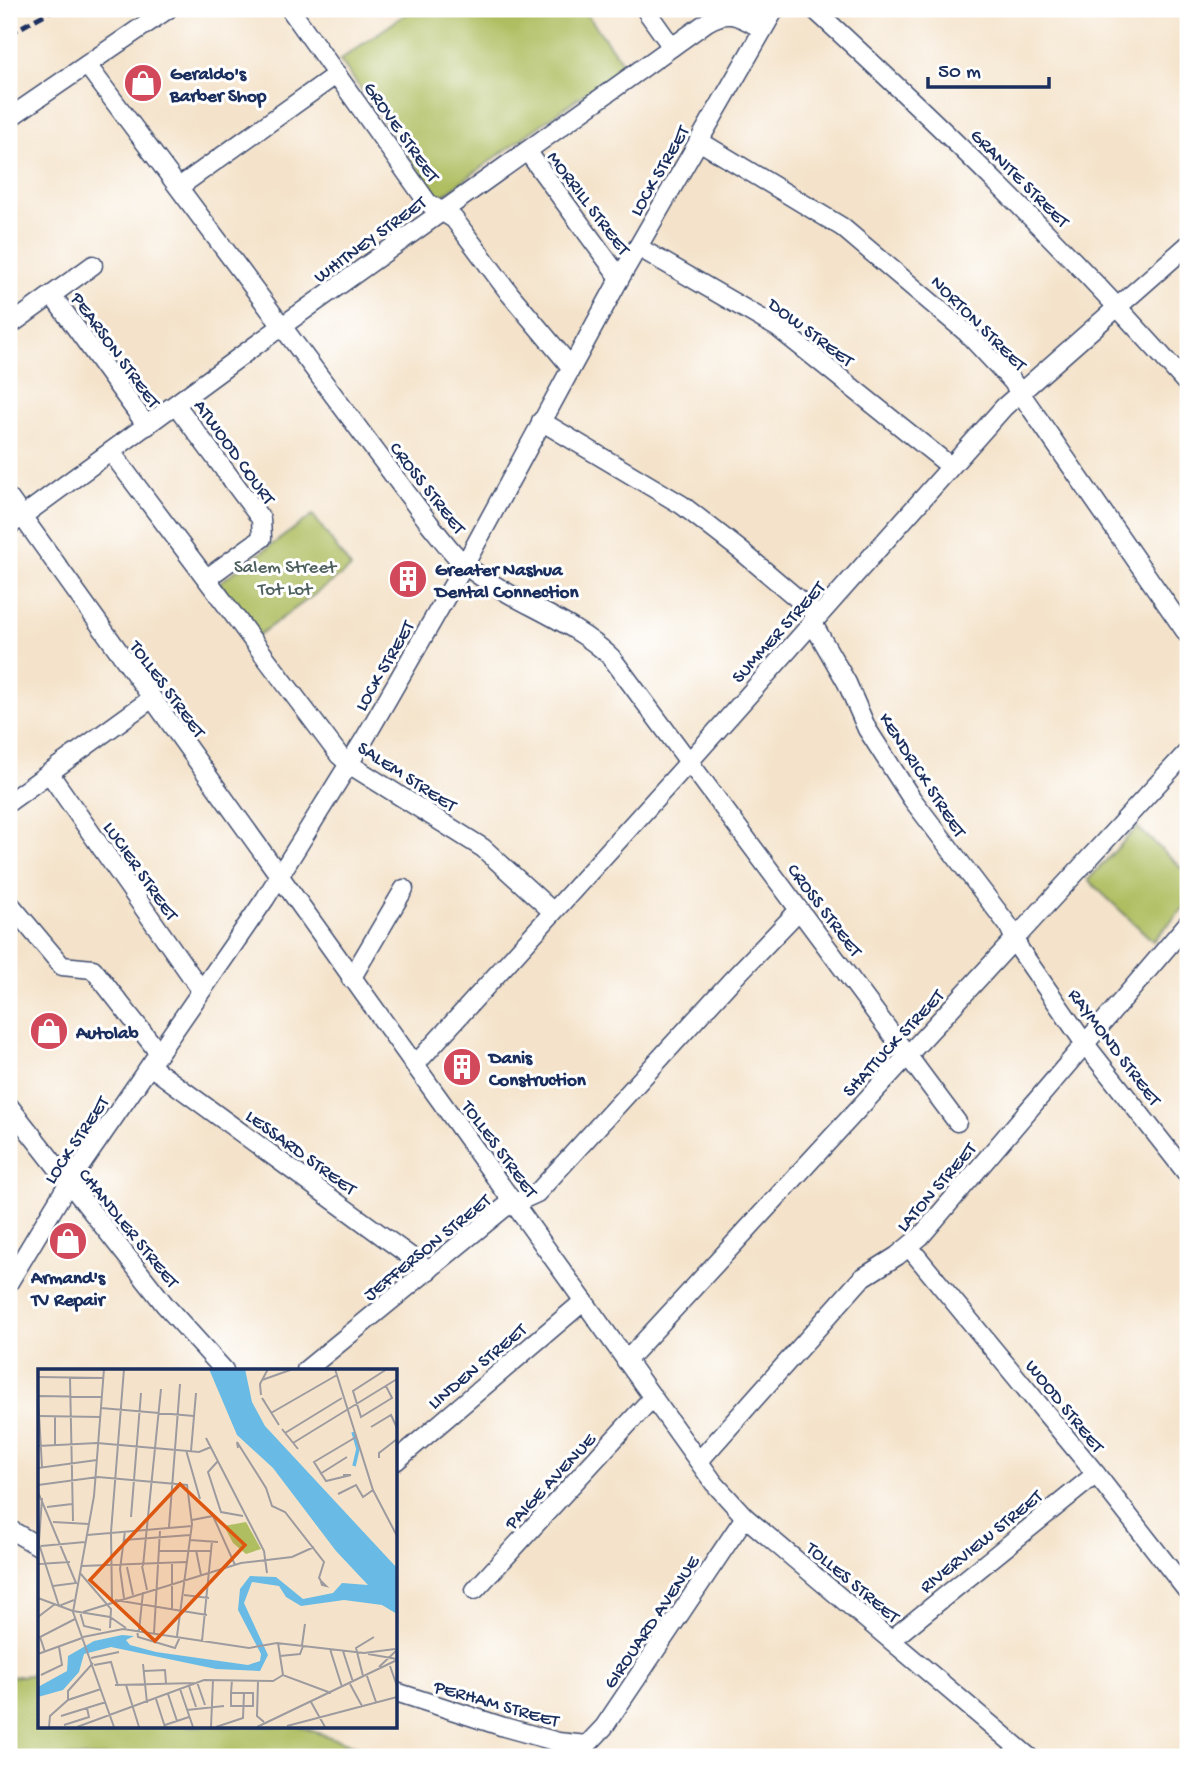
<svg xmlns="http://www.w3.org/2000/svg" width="1197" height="1766" font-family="'Gochi Hand',sans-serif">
	<rect width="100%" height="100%" fill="#fff"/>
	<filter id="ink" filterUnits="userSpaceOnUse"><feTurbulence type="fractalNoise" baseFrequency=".0143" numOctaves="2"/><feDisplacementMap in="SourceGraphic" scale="14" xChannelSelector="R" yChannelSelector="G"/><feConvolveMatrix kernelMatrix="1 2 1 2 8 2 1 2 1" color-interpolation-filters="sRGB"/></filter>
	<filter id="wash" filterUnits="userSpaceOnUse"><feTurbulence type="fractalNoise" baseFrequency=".00686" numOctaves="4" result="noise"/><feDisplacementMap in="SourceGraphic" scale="28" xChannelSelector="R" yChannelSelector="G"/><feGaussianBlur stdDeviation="1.57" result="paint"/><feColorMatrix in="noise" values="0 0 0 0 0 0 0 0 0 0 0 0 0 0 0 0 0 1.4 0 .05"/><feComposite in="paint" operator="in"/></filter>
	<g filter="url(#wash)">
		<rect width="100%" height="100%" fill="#f4e3ca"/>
		<g fill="#afbe60" stroke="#65765f" stroke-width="2">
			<polygon points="413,9 583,9 624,65 439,198 340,60"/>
			<polygon points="313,515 351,568 257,636 219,583"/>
			<polygon points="1137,827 1188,874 1188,903 1153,941 1088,880"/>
			<polygon points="40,1674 40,1726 298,1726 373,1752 369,1757 9,1757 9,1677"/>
		</g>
	</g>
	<g filter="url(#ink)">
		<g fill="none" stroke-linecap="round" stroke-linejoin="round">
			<g stroke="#3c4a6e" stroke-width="21">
				<g id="minor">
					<polyline points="290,9 428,203 454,219 510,294 571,367"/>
					<polyline points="645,9 672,47"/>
					<path d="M814,9C944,129 1071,252 1188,385"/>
					<path d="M87,65L429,523C443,540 456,559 473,571C517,604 571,619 611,657L957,1122"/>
					<polyline points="9,118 168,9"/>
					<polyline points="699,141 842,227 967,333 1012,381 1188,635"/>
					<polyline points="527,151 620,278"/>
					<polyline points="179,187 337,74"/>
					<polyline points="638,247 778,328 950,466"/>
					<polyline points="52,295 147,426"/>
					<polyline points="9,326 93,265"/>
					<polyline points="176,405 261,519 262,538 207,578"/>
					<polyline points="541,421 682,505 740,550 818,616"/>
					<polyline points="111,452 339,755 349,764 483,848 552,911"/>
					<polyline points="9,498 714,1483 745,1517 1029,1757"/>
					<path d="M9,526L271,334L707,22C730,8 740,17 762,29"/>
					<polyline points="812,622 847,683 867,729 912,799 1008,925 1020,950 1085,1044 1188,1175"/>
					<polyline points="49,773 201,990"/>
					<polyline points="9,802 151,699"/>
					<polyline points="10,904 62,966 93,969 159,1053"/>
					<polyline points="351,979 404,889"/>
					<polyline points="415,1065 689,762 1004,407 1188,245"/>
					<polyline points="150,1066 429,1270"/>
					<polyline points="9,1106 165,1305 224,1370"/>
					<polyline points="909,1247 1096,1474 1188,1592"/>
					<polyline points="9,1282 68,1184 265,899 365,738 465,564 620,278 775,9"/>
					<polyline points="626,1361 1188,751"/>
					<polyline points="306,1370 504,1208 537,1193 730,982 799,910"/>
					<polyline points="396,1461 584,1301"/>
					<polyline points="699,1461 862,1278 897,1256 921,1236 1188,923"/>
					<polyline points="9,1529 40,1547"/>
					<polyline points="475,1590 653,1397"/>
					<polyline points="891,1640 1096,1474"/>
					<polyline points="396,1692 504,1727 558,1742 587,1745 604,1727 745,1517"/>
				</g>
			</g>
			<use href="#minor" stroke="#fff" stroke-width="18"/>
			<polyline stroke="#1b2f5e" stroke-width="5" stroke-dasharray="10 5" stroke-linecap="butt" points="9,34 54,9"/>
		</g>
	</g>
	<defs>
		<g id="shop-disc" transform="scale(2.0125)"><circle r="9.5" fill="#d1495b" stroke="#fff"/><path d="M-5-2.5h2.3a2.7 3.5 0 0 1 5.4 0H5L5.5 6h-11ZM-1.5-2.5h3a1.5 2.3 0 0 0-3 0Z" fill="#fff"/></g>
		<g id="building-disc" transform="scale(2.0125)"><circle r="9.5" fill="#d1495b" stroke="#fff"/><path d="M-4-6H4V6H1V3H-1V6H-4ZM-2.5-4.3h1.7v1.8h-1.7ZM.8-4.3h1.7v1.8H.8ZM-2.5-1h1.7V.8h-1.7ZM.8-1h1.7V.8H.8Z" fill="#fff"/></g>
	</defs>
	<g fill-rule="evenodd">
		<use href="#shop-disc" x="143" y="83"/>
		<use href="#building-disc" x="408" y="579"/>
		<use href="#shop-disc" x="49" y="1031"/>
		<use href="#building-disc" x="462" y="1067"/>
		<use href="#shop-disc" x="68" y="1241"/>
	</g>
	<g text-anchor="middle" stroke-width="6" stroke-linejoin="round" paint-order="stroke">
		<g font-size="19" font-weight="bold" fill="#1b2f5e" stroke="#fff" text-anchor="start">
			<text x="170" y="79">Geraldo's<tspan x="170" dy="22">Barber Shop</tspan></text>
			<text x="435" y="575">Greater Nashua<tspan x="435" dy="22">Dental Connection</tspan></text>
			<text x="76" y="1038">Autolab</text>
			<text x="489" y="1063">Danis<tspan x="489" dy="22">Construction</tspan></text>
			<text x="68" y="1283" text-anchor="middle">Armand's<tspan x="68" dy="22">TV Repair</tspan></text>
		</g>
		<g font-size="19" fill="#1b2f5e" stroke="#fff">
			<text transform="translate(403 131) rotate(55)" y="7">GROVE STREET</text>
			<text transform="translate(658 170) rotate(-60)" y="7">LOCK STREET</text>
			<text transform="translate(1021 177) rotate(45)" y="7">GRANITE STREET</text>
			<text transform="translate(590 202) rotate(53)" y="7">MORRILL STREET</text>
			<text transform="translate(369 238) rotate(-36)" y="7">WHITNEY STREET</text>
			<text transform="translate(980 322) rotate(45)" y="7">NORTON STREET</text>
			<text transform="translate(812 331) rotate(37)" y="7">DOW STREET</text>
			<text transform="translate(117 349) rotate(54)" y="7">PEARSON STREET</text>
			<text transform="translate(236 451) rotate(54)" y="7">ATWOOD COURT</text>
			<text transform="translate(429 487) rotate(52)" y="7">CROSS STREET</text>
			<text transform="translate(777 631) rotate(-48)" y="7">SUMMER STREET</text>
			<text transform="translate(383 665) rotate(-60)" y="7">LOCK STREET</text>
			<text transform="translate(169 688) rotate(54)" y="7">TOLLES STREET</text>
			<text transform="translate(924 774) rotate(57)" y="7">KENDRICK STREET</text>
			<text transform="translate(408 775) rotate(33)" y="7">SALEM STREET</text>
			<text transform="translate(142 870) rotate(55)" y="7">LUCIER STREET</text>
			<text transform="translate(826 909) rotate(53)" y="7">CROSS STREET</text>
			<text transform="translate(892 1042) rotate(-47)" y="7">SHATTUCK STREET</text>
			<text transform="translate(1116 1046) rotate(53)" y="7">RAYMOND STREET</text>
			<text transform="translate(75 1139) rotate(-56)" y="7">LOCK STREET</text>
			<text transform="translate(501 1148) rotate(54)" y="7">TOLLES STREET</text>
			<text transform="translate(302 1151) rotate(36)" y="7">LESSARD STREET</text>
			<text transform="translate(935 1186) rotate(-49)" y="7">LATON STREET</text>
			<text transform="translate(130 1227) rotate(51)" y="7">CHANDLER STREET</text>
			<text transform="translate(426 1246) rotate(-39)" y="7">JEFFERSON STREET</text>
			<text transform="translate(476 1365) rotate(-40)" y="7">LINDEN STREET</text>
			<text transform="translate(1066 1405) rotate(51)" y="7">WOOD STREET</text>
			<text transform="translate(549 1480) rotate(-47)" y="7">PAIGE AVENUE</text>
			<text transform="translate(980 1540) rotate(-39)" y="7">RIVERVIEW STREET</text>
			<text transform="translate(854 1581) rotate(40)" y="7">TOLLES STREET</text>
			<text transform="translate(650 1621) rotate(-56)" y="7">GIROUARD AVENUE</text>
			<text transform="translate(497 1702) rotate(16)" y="7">PERHAM STREET</text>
		</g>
		<g font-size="19" fill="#4f615f" stroke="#fff">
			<text x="285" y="572">Salem Street<tspan x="285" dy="22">Tot Lot</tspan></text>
		</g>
	</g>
	<g transform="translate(38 1369)">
		<rect width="359" height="359" fill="#f4e3ca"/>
		<path d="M208,153L223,180L208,185L195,174L186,157Z" fill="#afbe60"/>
		<path d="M171,0H207L214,33L227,57L359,199V245L344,236L306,231L263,237L248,228L241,217L214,213L206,234L230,286L222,302L178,300L73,278L46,285L41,303L25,321L0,328V318L29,302L30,287L56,272L84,266L96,267L88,271L92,276L118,283L210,296L222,292L223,285L200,241L202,220L212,207L238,208L265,230L295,224L304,214L330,216L298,182L235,99L199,66Z" fill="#69bbe5"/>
		<path fill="none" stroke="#69bbe5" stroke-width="3.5" d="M315,63L320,80L316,97"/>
		<path fill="none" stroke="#9d9b9f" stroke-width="2" d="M66,0L56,127L35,243L76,358M297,0L335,121L359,167M0,8L66,9M32,9L35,152M224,11L255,0M348,17L354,29L323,48L315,22L349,0M223,26L222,15L230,0M0,27L64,28M0,28L4,98M227,33L224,29L241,56M63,39L156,47M233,44L299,6M0,47L63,48M17,48V76M333,58L353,46L359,59M244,60L260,80M247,64L304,29M168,69L226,182L229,204M255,74L359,10M0,77L59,74L161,83L173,78M200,79L199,73L228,119L234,137L247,143L286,193L281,209L282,210L284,216L288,217L282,211M148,81L162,130M153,82L158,24M341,89V84L359,70M180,92L170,103L183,143L205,147M0,99L59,91M282,105L309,88M305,106H313L288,112L276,93L318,68M0,116L60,108L149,116L154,155L139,267M0,123L38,214L15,217M300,125L318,116L325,128L335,121M9,138L34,135M93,148L103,24M154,151L175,147L197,196M15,153L51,155M131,158L142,15M49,166L154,157M86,171L152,166M152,171L180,173M1,175L21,237L36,231M3,177L47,173M158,181L163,206M120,182H174M0,187L4,129M134,194V241M0,195L32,193M44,197L148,193M104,197L109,221M105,197L123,20M89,198L95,226M42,204L73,240L72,259M146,226L171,229M0,229L35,242M86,229L82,200L87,162M77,231L169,246M74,232L73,163L86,0M35,242L72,248L88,259M42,243L46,257L63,261M45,243L203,194L254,188L276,178M0,248L17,235M99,261L100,268L137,279L142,268M101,262L105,223M116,264L122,162M45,268L85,260L211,279L239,274L326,284L357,280M164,272L174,172M240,274L245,306M264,276L267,255M292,280L304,318M305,282L315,313M7,283L2,268L37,250M0,285L44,269M330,285L359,290M242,287L262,285L265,277M53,289L81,283M105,295L109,334M56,296L73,293L80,317M352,297L359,317M341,298L359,281M106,302L127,301L128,314M3,306L24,296L21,278M325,307L318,279L336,268M329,307L338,333M220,312L219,347L226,353M159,313L167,336M312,315L324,337M77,316L158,314M88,316L101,358M151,317L158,338M142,320L155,358M193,324H215V337H193V324L194,311M130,325L139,352M118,330L127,358M30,331V322L55,294M273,333L287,358M149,341L186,337M23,347L68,333M26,356L51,348L49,339M127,356L151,348M249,357L359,328M11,358L12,347L30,331L63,320M39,358L166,311L235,312L245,306L293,324M173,358L175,311M178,358L205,349L206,324M219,358L359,291"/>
		<path fill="#de5710" fill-opacity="0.15" stroke="#de5710" stroke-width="3.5" d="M142,115L207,176L117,272L52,211Z"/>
		<rect width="359" height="359" fill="none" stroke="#1b2f5e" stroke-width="3.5"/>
	</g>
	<rect width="1197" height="1766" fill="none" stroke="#fff" stroke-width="35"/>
	<path d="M928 77v10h121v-10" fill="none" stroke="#1b2f5e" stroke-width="3.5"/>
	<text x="938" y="77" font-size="21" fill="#1b2f5e" stroke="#ffffff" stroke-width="5" paint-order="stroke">50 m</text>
</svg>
